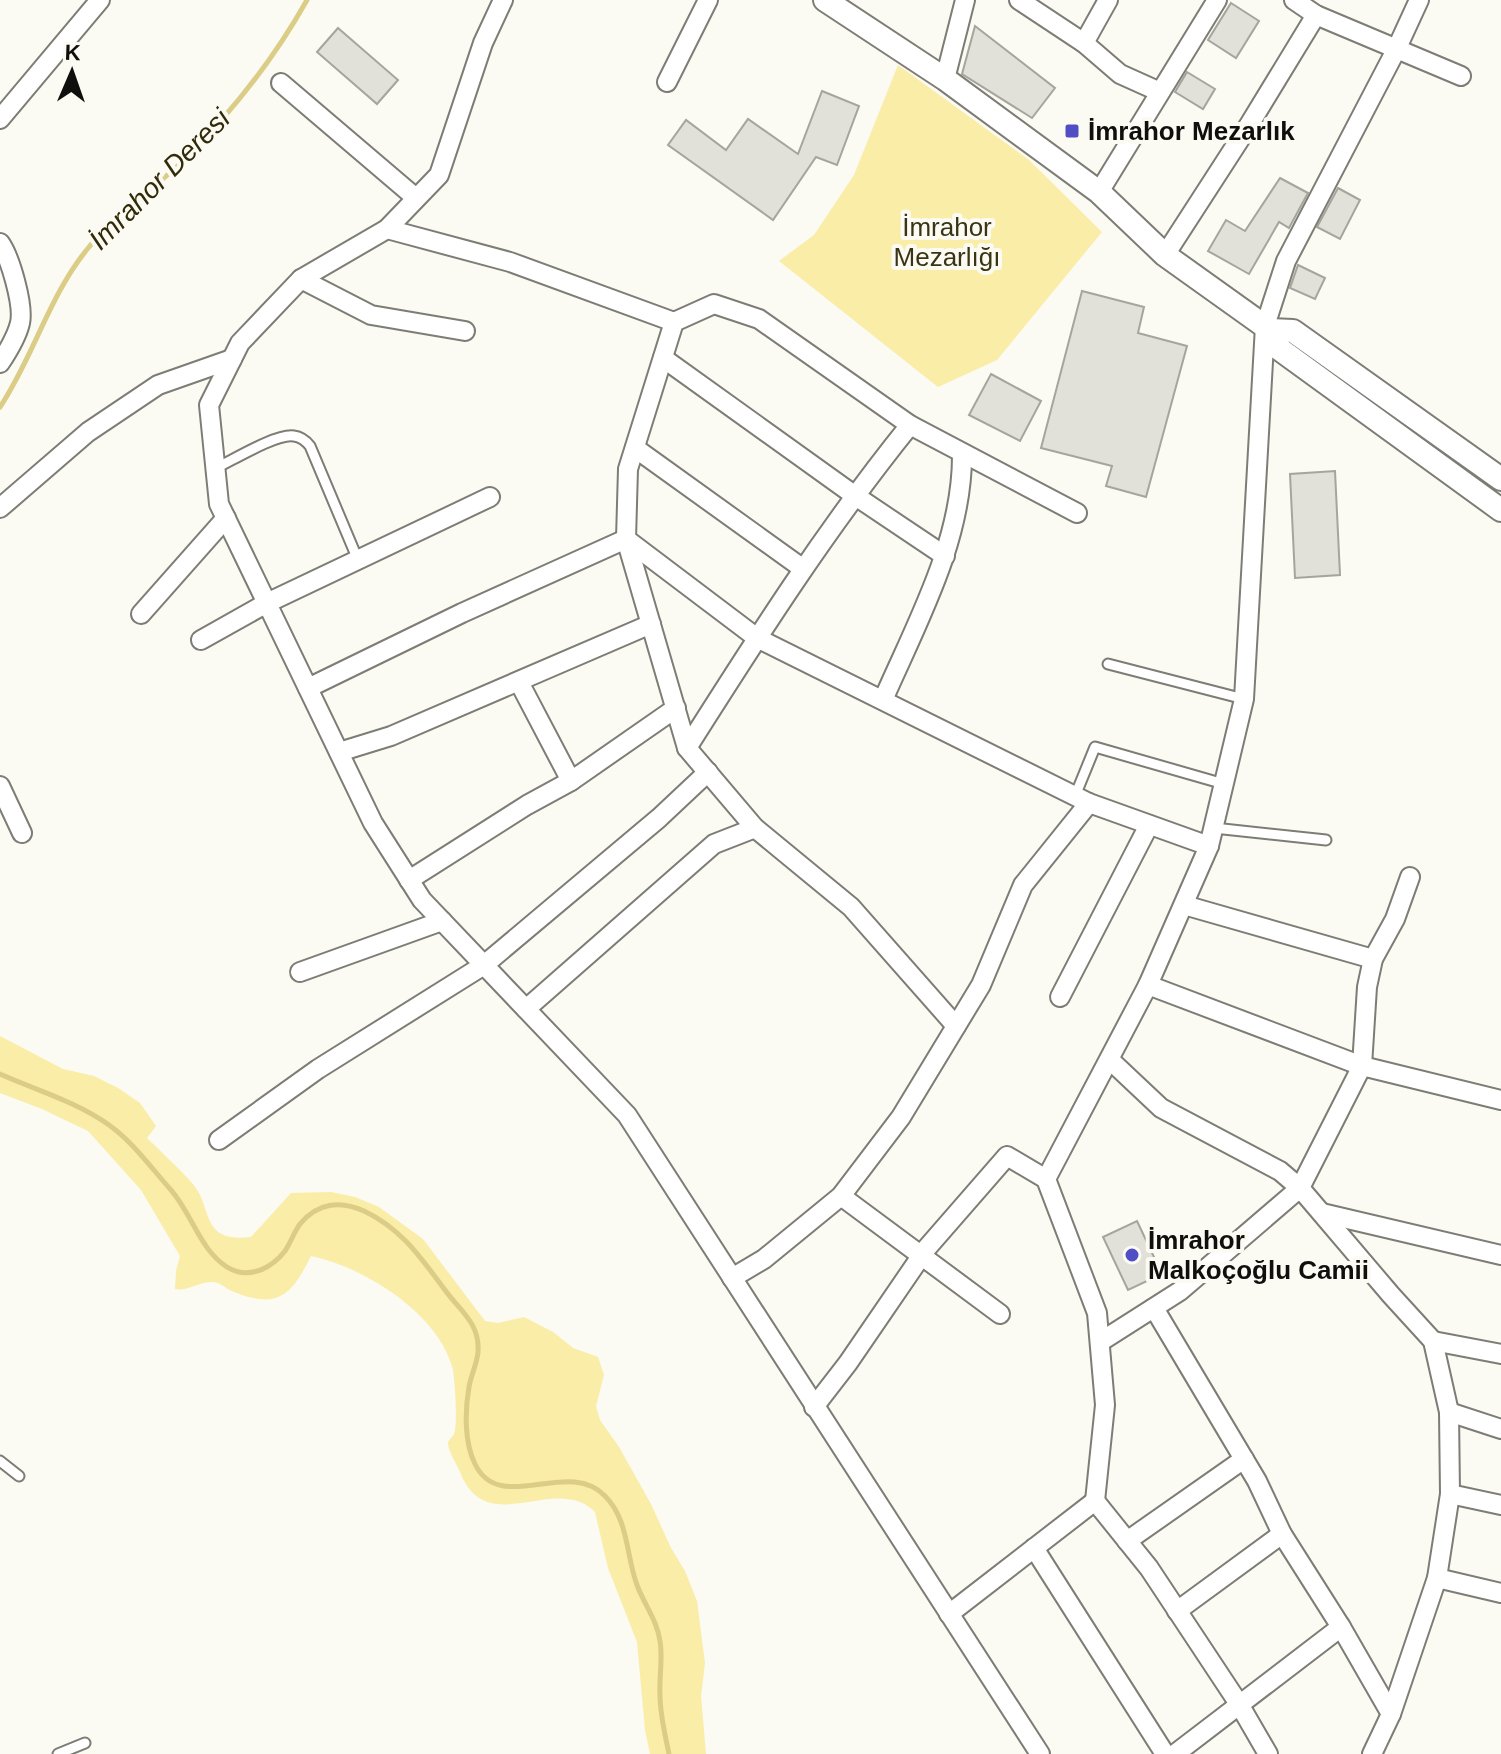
<svg xmlns="http://www.w3.org/2000/svg" width="1501" height="1754" font-family="Arial,sans-serif">
	<rect width="100%" height="100%" fill="#fbfaf3"/>
	<g fill="#faeda7">
		<polygon points="898,65 1029,160 1102,232 997,360 938,387 779,261 814,235 854,175"/>
		<path d="M0,1036L63,1069L94,1076L118,1088L140,1103L156,1126L147,1138C162,1153 178,1167 192,1183C214,1208 199,1243 251,1237L291,1193L331,1192L355,1197L379,1207L423,1239L485,1321L498,1323L524,1317L553,1332L573,1348L598,1357L604,1375L596,1406L600,1420L619,1447L651,1504L671,1548L685,1571L697,1601L705,1663L701,1696L706,1754H650L645,1730L637,1642L608,1568L595,1512C555,1472 487,1541 460,1472C456,1462 450,1455 448,1444C448,1440 452,1438 454,1434C458,1426 455,1375 452,1366C436,1312 364,1267 311,1256C292,1294 279,1310 234,1292C228,1290 223,1285 218,1283C203,1278 189,1292 175,1289L176,1271L180,1256L141,1190L88,1131L42,1109L0,1093Z"/>
	</g>
	<g fill="none" stroke-linecap="round" stroke-linejoin="round">
		<g stroke="#dbcd85" stroke-width="5">
			<path d="M0,407C34,356 49,295 89,247C116,213 153,190 184,160C232,112 274,59 307,0"/>
			<path d="M0,1074C36,1090 77,1102 109,1125C133,1142 152,1169 171,1190C192,1214 200,1250 227,1267C248,1280 271,1269 285,1251C291,1242 294,1232 300,1224C317,1203 340,1200 364,1211C402,1229 421,1258 445,1290C460,1311 480,1323 478,1352C477,1364 471,1375 469,1387C465,1410 464,1442 475,1464C500,1516 568,1457 605,1496C629,1520 626,1556 637,1585C644,1604 657,1620 660,1641C663,1658 659,1677 660,1695C660,1715 665,1734 669,1754"/>
		</g>
	</g>
	<g fill="#e1e0d9" stroke="#a5a49d" stroke-width="2">
		<polygon points="1231,3 1259,21 1236,58 1208,40"/>
		<polygon points="975,26 1055,88 1032,118 962,74"/>
		<polygon points="338,28 398,80 377,104 317,52"/>
		<polygon points="1187,72 1215,89 1203,109 1175,92"/>
		<polygon points="822,91 859,106 837,165 816,157 773,220 668,145 686,120 726,150 748,119 798,154"/>
		<polygon points="1280,178 1308,193 1289,228 1279,222 1249,274 1208,251 1226,220 1245,231"/>
		<polygon points="1338,188 1360,200 1340,239 1317,227"/>
		<polygon points="1298,265 1325,278 1315,299 1290,288"/>
		<polygon points="1082,291 1144,307 1138,333 1187,346 1146,497 1106,486 1112,466 1041,448"/>
		<polygon points="991,374 1041,401 1020,441 969,415"/>
		<polygon points="1335,471 1340,575 1295,578 1290,474"/>
		<polygon points="1137,1221 1162,1274 1128,1290 1103,1237"/>
	</g>
	<g fill="none" stroke-linecap="round" stroke-linejoin="round">
		<g stroke="#7d7c75" stroke-width="13">
			<g id="service">
				<path d="M216,468C233,460 277,433 294,436C302,437 306,441 310,446L358,560"/>
				<polyline points="1108,664 1244,699"/>
				<polyline points="1075,796 1095,747 1224,784"/>
				<polyline points="1214,828 1326,840"/>
				<polyline points="0,1461 19,1476"/>
				<polyline points="58,1754 85,1743"/>
			</g>
		</g>
		<g stroke="#7d7c75" stroke-width="22">
			<g id="minor">
				<polyline points="503,0 483,43 439,175 387,229 301,279 240,343 209,405 219,504 373,823 422,900 627,1115 1040,1754"/>
				<polyline points="1019,0 1084,43 1120,74 1160,92"/>
				<polyline points="1294,0 1316,15 1461,76"/>
				<polyline points="1084,43 1108,0"/>
				<polyline points="945,79 965,0"/>
				<polyline points="667,82 708,0"/>
				<polyline points="281,83 416,198"/>
				<polyline points="0,119 100,0"/>
				<polyline points="1099,192 1217,0"/>
				<polyline points="387,229 510,262 674,322"/>
				<path d="M0,243C10,257 24,305 20,323C17,336 8,351 0,363"/>
				<polyline points="1165,255 1249,125 1316,15"/>
				<polyline points="301,279 371,315 465,331"/>
				<polyline points="663,358 854,495 945,556"/>
				<polyline points="635,448 802,568"/>
				<polyline points="0,508 88,432 158,385 232,359"/>
				<polyline points="141,614 226,518"/>
				<polyline points="201,640 267,603 490,497"/>
				<polyline points="519,682 571,781"/>
				<polyline points="308,688 462,613 626,539 757,638 1089,803 1209,846"/>
				<path d="M883,700C917,622 963,540 962,453"/>
				<path d="M687,748C758,636 826,529 910,425"/>
				<polyline points="339,752 391,736 651,624"/>
				<polyline points="0,786 22,833"/>
				<polyline points="409,880 527,805 571,781 676,708"/>
				<polyline points="1184,905 1373,959"/>
				<polyline points="300,972 442,921"/>
				<polyline points="1148,985 1362,1066 1501,1100"/>
				<polyline points="1060,997 1149,825"/>
				<polyline points="526,1009 714,844 755,828"/>
				<polyline points="956,1026 851,907 755,828 687,748 626,539 628,469 674,322 714,304 759,319 910,425 1077,513"/>
				<polyline points="1110,1060 1161,1108 1280,1171 1300,1188 1391,1295 1433,1341 1449,1412 1450,1494 1501,1505"/>
				<polyline points="219,1140 318,1069 484,965 659,818 708,772"/>
				<polyline points="1046,1179 1148,985 1209,846 1244,699 1265,326 1286,261 1396,50 1419,0"/>
				<polyline points="841,1196 1000,1314"/>
				<polyline points="1322,1213 1501,1255"/>
				<polyline points="732,1278 764,1259 841,1196 901,1117 981,985 1023,885 1089,803"/>
				<polyline points="1154,1308 1257,1481 1282,1534 1341,1627 1391,1714"/>
				<polyline points="1433,1341 1501,1354"/>
				<polyline points="1100,1342 1180,1291 1300,1188 1362,1066 1367,987 1373,959 1395,919 1410,877"/>
				<polyline points="814,1407 848,1363 926,1249 1007,1156 1046,1179 1097,1313 1105,1405 1095,1501"/>
				<polyline points="1449,1412 1501,1429"/>
				<polyline points="1127,1541 1244,1459"/>
				<polyline points="1034,1548 1165,1754"/>
				<polyline points="1437,1578 1501,1593"/>
				<polyline points="1177,1611 1282,1534"/>
				<polyline points="949,1614 1095,1501 1149,1568 1239,1704 1268,1754"/>
				<polyline points="1175,1754 1341,1627"/>
				<polyline points="1372,1754 1391,1714 1437,1578 1450,1494"/>
			</g>
		</g>
		<g stroke="#7d7c75" stroke-width="26">
			<g id="tertiary">
				<polyline points="825,0 945,79 1099,192 1165,255 1270,330 1278,348 1501,510"/>
				<polyline points="1270,330 1293,331 1501,479"/>
			</g>
		</g>
		<use href="#service" stroke="#fff" stroke-width="9"/>
		<use href="#minor" stroke="#fff" stroke-width="18"/>
		<use href="#tertiary" stroke="#fff" stroke-width="22"/>
	</g>
	<g fill="#514ec5" stroke="#fbfaf3" stroke-width="3">
		<rect x="1064" y="123" width="16" height="16" rx="4"/>
		<circle cx="1132" cy="1255" r="8"/>
	</g>
	<g text-anchor="middle" stroke-width="8" stroke-linejoin="round" paint-order="stroke">
		<g font-size="26" font-weight="bold" fill="#0f0f0d" stroke="#fbfaf3" text-anchor="start">
			<text x="1088" y="140">İmrahor Mezarlık</text>
			<text x="1148" y="1249">İmrahor<tspan x="1148" dy="30">Malkoçoğlu Camii</tspan></text>
		</g>
		<g font-size="26" fill="#3a3414" stroke="#fbfaf3">
			<text x="947" y="236">İmrahor<tspan x="947" dy="30">Mezarlığı</tspan></text>
		</g>
		<g font-size="28" font-style="italic" fill="#312b0a" stroke="#fbfaf3">
			<text transform="translate(159 179) rotate(-45)" y="10">İmrahor Deresi</text>
		</g>
	</g>
	<g transform="translate(72 72) rotate(2)" stroke="#fbfaf3" stroke-width="6" paint-order="stroke">
	<path d="M0-6L14 30L0 20L-14 30Z" fill="#0f0f0d"/>
	<text y="-12" font-size="22" font-weight="bold" text-anchor="middle" fill="#0f0f0d">K</text>
	</g>
</svg>
